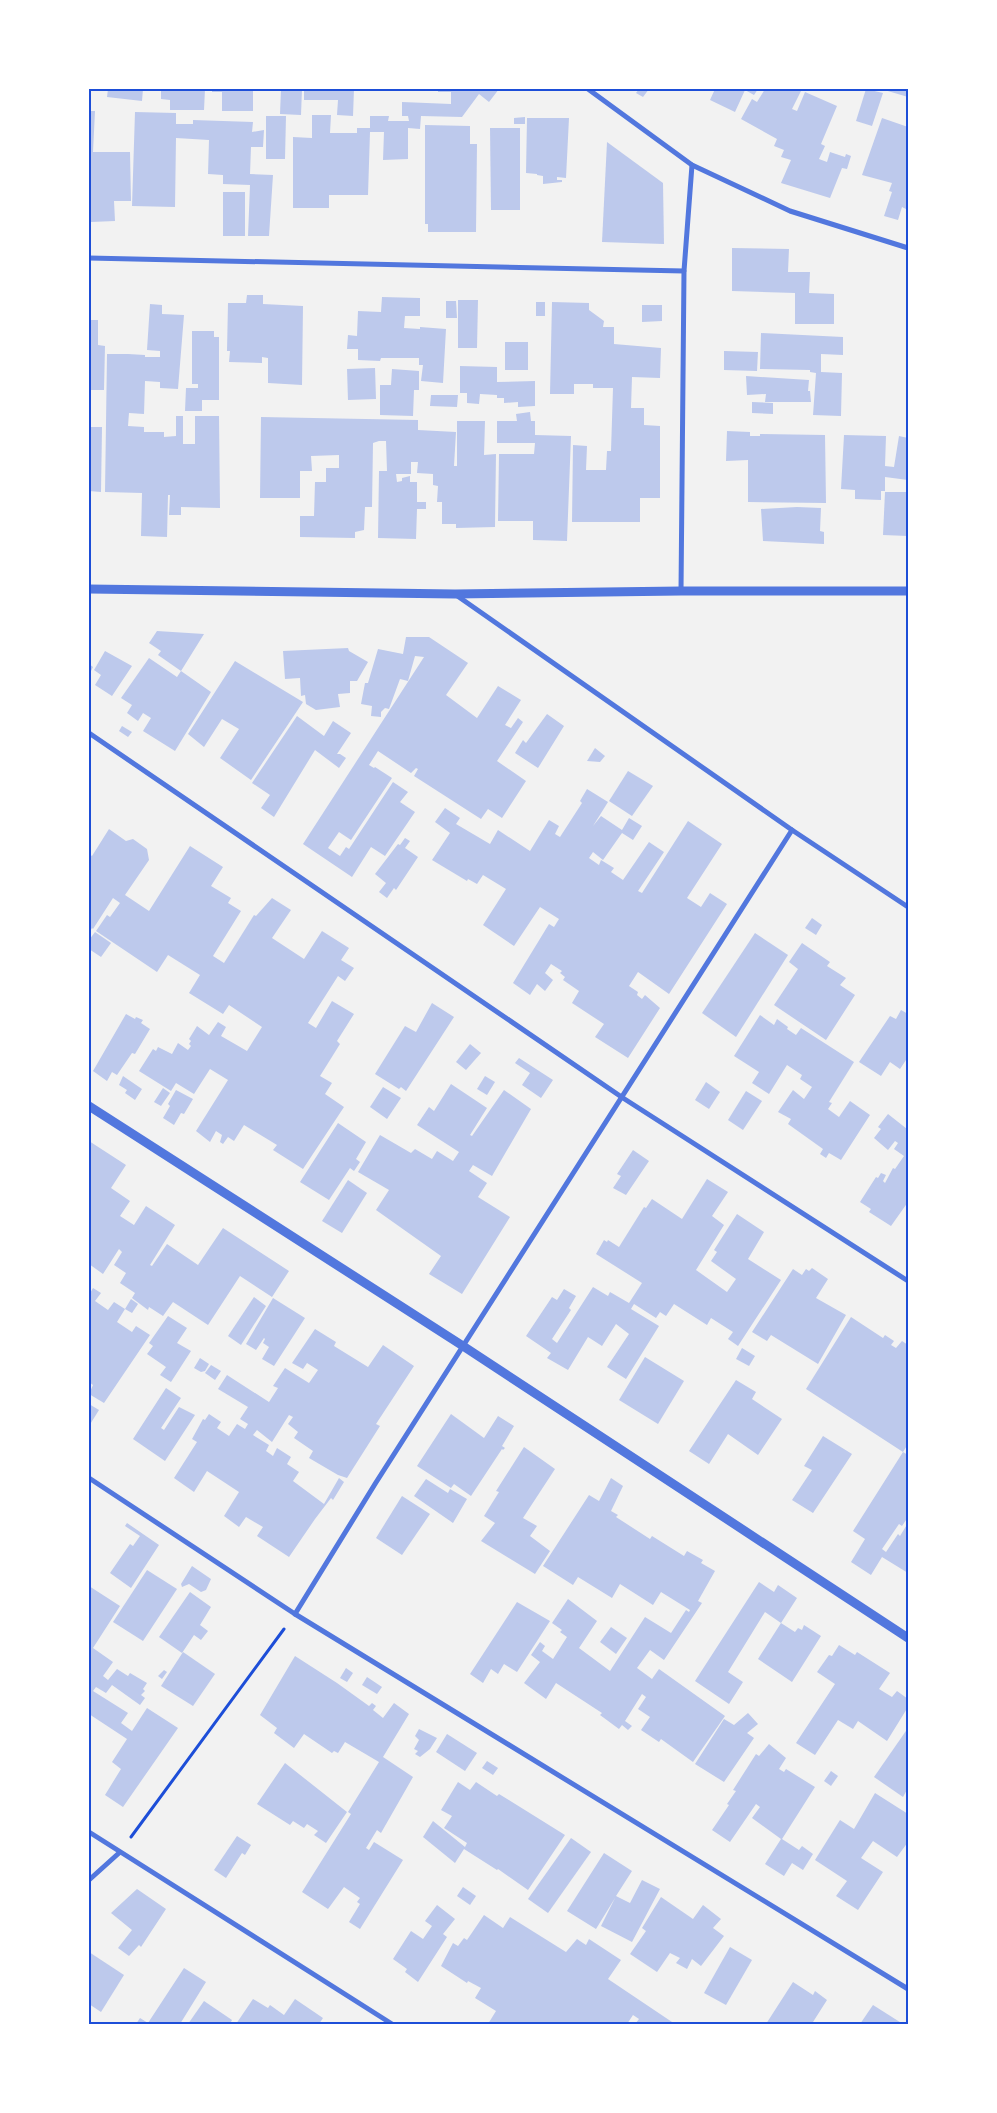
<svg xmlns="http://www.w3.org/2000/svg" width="997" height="2113" font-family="'Work Sans',sans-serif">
	<rect width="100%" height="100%" fill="#f2f2f2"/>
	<g fill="#bdc9ec">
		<polygon points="108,89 143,89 142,101 107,97"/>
		<polygon points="161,89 205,89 204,110 170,110 170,100 161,99"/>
		<polygon points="212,89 253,89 253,111 222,111 222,92 212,92"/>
		<polygon points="281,89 302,89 301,115 280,114"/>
		<polygon points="304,89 354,89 353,116 337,115 338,100 304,100"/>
		<polygon points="438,89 499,89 489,102 479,94 462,117 421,116 420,129 408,128 408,159 383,160 384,132 370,132 368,195 329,195 329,208 293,208 293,137 312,138 312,115 331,115 330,133 357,133 357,128 370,128 370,116 389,116 388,121 409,121 408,116 402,116 402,102 451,104 451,92 438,92"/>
		<polygon points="639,89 649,89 643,97 636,93"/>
		<polygon points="715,89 758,89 754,95 745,90 735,112 710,100"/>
		<polygon points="765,89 802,89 792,109 797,111 805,92 837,106 821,144 825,146 819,159 827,162 830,152 845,157 846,154 851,156 847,169 842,168 830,198 781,183 791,160 781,157 784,150 774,146 777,139 741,119 752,99 757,102"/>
		<polygon points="866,89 883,93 872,126 856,121"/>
		<polygon points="881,89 908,89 908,97"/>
		<polygon points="89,111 95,111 93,152 130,152 131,201 114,201 115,221 91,222 91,233 89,233"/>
		<polygon points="135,112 176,113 176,124 193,124 193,120 253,122 252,132 264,130 263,147 251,147 250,174 273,175 269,236 248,236 250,185 223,184 223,175 208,174 209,140 176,138 175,207 132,206"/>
		<polygon points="266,116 286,116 285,159 266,159"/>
		<polygon points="525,117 525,124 514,124 514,118"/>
		<polygon points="527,118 569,118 566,178 557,177 557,180 562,180 562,182 543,184 543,176 537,175 537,174 526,173"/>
		<polygon points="882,118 908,127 908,210 902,207 898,220 884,216 892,192 889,191 892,183 862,175"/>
		<polygon points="425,125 470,126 470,144 477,144 476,232 428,232 428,224 425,224"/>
		<polygon points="490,128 520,128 520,210 491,210"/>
		<polygon points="607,142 663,183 664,244 602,242"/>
		<rect x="223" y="192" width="22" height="44"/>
		<polygon points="732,248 789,249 788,272 810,272 809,293 834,294 834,324 795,324 795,293 732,291"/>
		<polygon points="247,295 263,295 263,304 303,306 302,385 268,383 268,358 262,357 262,363 229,362 230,351 227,351 228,303 246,303"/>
		<polygon points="382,297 420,298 420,316 405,316 404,328 420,329 420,327 446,329 443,383 421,381 423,365 419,365 419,358 381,358 380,361 358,360 358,349 347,349 348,335 357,336 358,311 381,312"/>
		<polygon points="458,300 478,300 477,348 458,348"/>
		<polygon points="446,301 456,301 457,318 446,318"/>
		<rect x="536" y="302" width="9" height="14"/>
		<polygon points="552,302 589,303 589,310 604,321 603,327 614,327 614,344 661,348 660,378 632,377 631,408 644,408 644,425 660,426 660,498 640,498 640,522 572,522 573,445 587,446 586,470 606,470 607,451 611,451 613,388 593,388 593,384 574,384 574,394 550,394"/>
		<polygon points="150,304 162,305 162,314 184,315 178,389 160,388 160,382 145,381 144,414 129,413 128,426 144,427 144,432 164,432 164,437 176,436 176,416 183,416 183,444 195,444 195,416 219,416 220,508 181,507 181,515 169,515 170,495 168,495 167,537 141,536 142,493 105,492 107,354 128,354 145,355 145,357 160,357 160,351 147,350"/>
		<polygon points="642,305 662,305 662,321 642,322"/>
		<polygon points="89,320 98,320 98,345 105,346 104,390 89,390"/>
		<polygon points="192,331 214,331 214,337 219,337 219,400 202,400 202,411 185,411 186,388 198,388 198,384 192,384"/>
		<polygon points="761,333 843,337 843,355 821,354 821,372 842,373 841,416 813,415 816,373 810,372 810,370 760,369"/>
		<rect x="505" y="342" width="23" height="28"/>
		<polygon points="724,351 758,352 757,371 724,370"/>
		<polygon points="460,366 497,367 497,382 535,381 535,406 518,407 518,402 504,403 504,398 497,398 497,395 480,394 479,404 467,403 467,393 460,393"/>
		<polygon points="375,368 376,399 348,400 347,369"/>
		<polygon points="392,369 419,371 419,390 414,390 413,416 380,415 380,385 391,385"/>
		<polygon points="746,376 809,380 808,391 810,391 811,402 765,402 766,394 747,395"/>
		<polygon points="431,395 458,395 457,407 430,406"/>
		<polygon points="752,402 773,403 773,414 752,413"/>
		<polygon points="530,412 531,421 535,421 535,435 571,436 567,541 533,540 533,521 498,521 499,454 534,454 535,443 497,443 497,421 517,421 516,414"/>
		<polygon points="261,417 418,420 418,430 456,432 454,466 457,466 457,421 485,421 484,455 496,454 495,527 456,528 456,524 442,524 442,502 437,502 438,486 433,485 433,474 417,473 418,462 411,462 411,474 396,474 397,482 402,481 402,478 410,476 410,482 417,482 417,502 426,502 426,509 417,509 416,539 378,538 379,471 387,471 386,441 379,441 373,443 372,507 365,507 364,530 355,532 355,538 300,537 300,516 314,516 315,482 326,482 326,468 339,468 339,455 311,456 312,471 300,471 300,498 260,498"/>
		<polygon points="89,427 102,427 101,492 89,491"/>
		<polygon points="727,431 750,432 750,436 760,436 760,434 825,435 826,503 748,502 748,460 726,461"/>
		<polygon points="844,435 886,436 885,466 894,467 899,436 908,438 908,480 885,477 885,491 881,491 881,500 855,499 855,490 841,489"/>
		<polygon points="885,492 908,492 908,536 883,535"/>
		<polygon points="797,507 821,508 820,531 824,532 824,544 763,541 761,509"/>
		<polygon points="157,631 204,634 181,671 158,655 161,651 149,643"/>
		<polygon points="406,637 429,637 468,663 446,695 477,718 498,686 521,700 505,725 511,728 518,718 523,722 497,761 526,781 502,818 488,809 481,819 414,776 418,769 416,768 411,773 378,751 369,765 374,768 375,767 392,778 351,840 339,832 328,848 340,856 346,847 349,849 393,782 408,792 400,802 415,812 385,856 371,847 352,877 303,844 424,657 415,656 408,681 400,679 389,709 385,708 381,712 381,717 371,716 372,706 361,704 365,683 368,683 378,649 403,654"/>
		<polygon points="348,648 349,651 368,662 357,681 350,681 350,693 338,694 340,707 316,710 306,704 305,695 301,696 300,678 285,679 283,651"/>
		<polygon points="105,651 132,666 112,696 95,685 101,675 94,670"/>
		<polygon points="149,658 177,677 181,671 211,692 175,751 143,731 151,718 143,713 138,721 127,713 132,705 121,698"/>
		<polygon points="235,661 303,702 251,780 220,758 239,729 222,719 204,747 188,734"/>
		<polygon points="89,664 93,667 89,675"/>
		<polygon points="547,714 564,726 538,768 515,753 523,740 526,743"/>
		<polygon points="297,716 324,736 333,721 351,733 337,754 340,754 346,758 339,768 315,750 274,817 261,808 270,795 252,783"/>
		<polygon points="122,726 132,732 128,737 119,731"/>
		<polygon points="595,748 605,756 600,762 587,761"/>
		<polygon points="628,771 653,786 632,816 609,801"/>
		<polygon points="587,789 608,802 593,826 601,816 622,830 629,818 642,826 633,840 622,833 603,860 593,852 589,858 599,865 601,860 614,868 611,872 623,880 649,842 664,852 638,891 642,893 688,821 722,844 687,898 701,907 710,893 727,904 669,994 638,972 629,986 638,992 637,995 642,999 645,995 660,1008 628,1058 595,1037 604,1024 572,1003 579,991 563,980 565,977 560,973 562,971 551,964 545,973 553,980 545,991 537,984 530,995 513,983 549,924 554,927 559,919 540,907 514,946 483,925 506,889 483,875 477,884 468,879 467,881 432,860 450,833 435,822 445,808 460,818 456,824 490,844 498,830 530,851 549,820 559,826 555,834 560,837 582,803 580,801"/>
		<polygon points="109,829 126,841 133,839 147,849 149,860 125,895 149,911 190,846 223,867 211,886 231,898 228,903 241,911 213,956 224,963 254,915 256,916 272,898 291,910 272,938 304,959 322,931 349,948 341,960 354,968 345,981 338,976 308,1023 316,1028 332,1001 354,1014 337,1041 340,1044 320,1076 332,1083 325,1094 344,1107 303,1169 273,1150 277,1145 244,1125 234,1141 228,1137 223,1144 220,1142 222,1135 216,1131 210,1142 196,1131 228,1080 210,1069 194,1094 176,1083 171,1091 139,1071 153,1049 156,1051 158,1047 172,1054 178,1043 188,1050 191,1046 189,1044 191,1041 189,1039 197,1026 209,1035 218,1022 226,1027 221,1036 247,1051 262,1027 229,1005 223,1014 189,993 200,975 168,955 157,972 96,931 107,915 110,917 120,903 113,898 93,929 92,928 89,933 89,854 92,856"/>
		<polygon points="405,838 410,841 405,848 418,857 396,890 394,888 387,898 379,892 386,883 375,874 398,844 400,845"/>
		<polygon points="812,918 822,925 816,935 805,928"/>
		<polygon points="95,932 111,943 101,957 89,949 89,940"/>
		<polygon points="755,933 788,955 736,1037 702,1013"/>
		<polygon points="802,943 830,962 827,966 846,978 840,985 855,995 826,1040 774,1005 798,969 789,962"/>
		<polygon points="432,1003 454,1017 406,1091 401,1087 399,1089 375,1074 405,1026 416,1032"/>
		<polygon points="901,1010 908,1014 908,1062 906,1060 900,1069 890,1062 881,1076 859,1062 890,1016 896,1019"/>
		<polygon points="126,1014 135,1019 136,1017 143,1020 141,1023 150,1029 135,1054 132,1053 117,1075 112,1072 107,1081 93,1071"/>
		<polygon points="760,1015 774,1025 777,1019 788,1027 787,1029 796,1035 801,1028 854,1062 829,1102 832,1103 828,1109 839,1117 850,1101 870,1115 841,1160 829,1153 826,1158 820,1154 823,1149 788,1124 791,1119 778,1112 793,1090 804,1099 812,1087 800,1079 802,1075 787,1065 769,1094 752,1083 759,1072 734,1056"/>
		<polygon points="470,1044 481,1053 466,1070 456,1062"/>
		<polygon points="519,1058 553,1080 541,1098 522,1085 530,1073 515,1063"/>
		<polygon points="123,1076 142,1089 135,1100 125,1093 127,1090 119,1085"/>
		<polygon points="485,1076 495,1082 487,1095 477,1089"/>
		<polygon points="706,1082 720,1092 709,1109 695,1100"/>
		<polygon points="451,1084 487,1108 470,1135 472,1136 504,1090 531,1109 492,1176 473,1165 469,1171 487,1183 478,1197 510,1217 462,1294 429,1274 441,1256 376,1210 389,1190 358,1172 380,1135 411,1153 415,1149 432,1159 437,1151 453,1161 459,1152 417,1125 429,1107 434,1111"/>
		<polygon points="383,1087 401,1098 387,1119 370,1107"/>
		<polygon points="163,1088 170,1093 161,1106 154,1102"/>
		<polygon points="176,1090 193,1099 184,1114 181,1113 174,1125 163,1118 170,1106 168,1104"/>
		<polygon points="746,1091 762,1101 743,1130 728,1120"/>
		<polygon points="888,1114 907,1129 908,1127 908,1202 891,1226 869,1212 871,1209 860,1202 876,1177 878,1178 881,1173 886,1175 883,1181 885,1183 893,1168 895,1169 904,1156 894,1149 898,1143 895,1141 888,1150 874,1138 881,1129 878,1127"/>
		<polygon points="338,1123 366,1142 356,1159 360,1162 354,1171 350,1168 329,1200 300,1182"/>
		<polygon points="89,1141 126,1165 111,1188 130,1201 120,1216 134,1225 146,1206 175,1225 150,1265 152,1266 167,1244 198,1265 223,1228 289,1271 272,1297 240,1276 208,1325 173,1302 163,1316 149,1307 148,1310 132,1298 135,1293 120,1283 126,1273 114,1265 122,1252 119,1249 103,1274 89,1264"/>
		<polygon points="633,1150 649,1161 626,1195 613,1188 621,1176 617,1174"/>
		<polygon points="707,1179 728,1192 712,1216 724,1225 696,1270 727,1292 736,1279 711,1261 717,1252 714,1250 737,1214 764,1232 748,1259 781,1280 738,1346 728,1339 733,1332 711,1318 707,1325 674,1304 666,1316 660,1312 656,1318 634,1304 631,1309 659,1326 626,1379 607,1367 629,1334 616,1324 602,1346 588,1337 568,1370 547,1358 551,1353 526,1336 552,1297 557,1300 564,1289 576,1296 569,1308 571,1310 552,1339 557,1343 593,1287 608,1296 610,1292 629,1303 642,1283 596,1254 604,1240 607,1242 608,1240 619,1247 644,1207 646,1208 652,1199 682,1219"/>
		<polygon points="348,1180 367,1193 342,1233 322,1221"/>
		<polygon points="812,1268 828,1279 816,1298 846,1315 818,1364 771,1335 767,1341 752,1332 793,1269 802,1275 806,1269 809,1271"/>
		<polygon points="93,1288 101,1293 95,1301 108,1310 114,1302 125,1309 117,1322 132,1332 136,1326 150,1335 104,1403 89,1394 93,1385 89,1382 89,1295"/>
		<polygon points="254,1297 266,1306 241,1345 228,1336"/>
		<polygon points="273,1298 305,1318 274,1366 262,1359 269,1347 263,1343 265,1339 264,1338 256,1350 246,1344"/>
		<polygon points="131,1299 138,1304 132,1313 125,1309"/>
		<polygon points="168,1316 187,1328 177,1343 191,1351 171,1382 160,1375 166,1367 147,1354 153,1346 149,1343"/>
		<polygon points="851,1317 883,1338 885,1335 894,1341 891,1345 896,1348 902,1341 908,1345 908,1444 903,1452 908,1455 908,1517 902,1526 899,1524 882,1549 886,1552 898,1534 900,1536 908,1523 908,1573 882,1557 871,1575 851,1562 865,1539 853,1531 903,1452 806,1389"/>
		<polygon points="315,1329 336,1342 334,1346 368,1367 383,1345 414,1366 376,1424 380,1426 347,1478 338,1475 309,1458 313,1451 294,1438 298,1432 288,1424 293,1417 289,1415 272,1442 257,1430 253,1435 269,1445 266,1451 273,1456 277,1448 291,1457 287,1464 299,1472 293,1481 324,1504 339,1478 344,1482 333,1500 331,1498 315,1519 289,1557 257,1536 263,1527 246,1517 239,1527 224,1516 239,1492 207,1471 194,1492 174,1478 197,1442 192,1439 203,1419 205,1420 209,1414 221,1422 217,1428 229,1436 237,1424 245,1429 248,1424 240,1419 248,1407 218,1389 227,1375 269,1402 278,1388 273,1386 285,1368 309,1383 318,1370 307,1363 303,1369 292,1363"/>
		<polygon points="742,1348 755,1356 749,1366 736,1359"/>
		<polygon points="645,1357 684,1381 658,1424 619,1400"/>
		<polygon points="200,1358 209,1364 205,1371 201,1372 194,1368"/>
		<polygon points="211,1365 221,1371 215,1380 205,1373"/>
		<polygon points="736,1380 756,1392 752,1399 782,1419 758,1455 728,1434 709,1464 689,1451"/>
		<polygon points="166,1388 181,1398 161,1428 164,1430 179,1407 195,1415 165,1461 133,1439"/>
		<polygon points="89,1404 99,1410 89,1426"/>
		<polygon points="451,1414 484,1438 498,1416 514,1426 502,1446 505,1448 503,1450 502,1449 471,1496 454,1484 451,1488 417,1466"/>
		<polygon points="823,1436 852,1454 813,1513 792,1500 812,1470 804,1466"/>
		<polygon points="524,1447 555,1469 523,1518 537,1526 530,1536 550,1551 535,1574 481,1541 495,1523 484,1516 499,1492 496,1491"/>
		<polygon points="611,1478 623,1486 611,1511 618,1515 616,1517 650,1539 652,1536 684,1556 687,1551 703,1560 701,1563 715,1571 698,1601 702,1603 664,1660 650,1650 637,1668 652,1679 659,1669 725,1716 693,1762 661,1739 659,1742 641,1730 650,1717 638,1709 646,1697 642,1694 625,1721 632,1726 628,1730 622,1725 619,1729 600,1715 602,1713 556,1683 546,1699 524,1683 540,1662 531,1655 540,1642 545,1646 542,1651 553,1659 567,1637 560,1632 562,1630 552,1623 568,1599 597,1621 579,1648 610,1671 645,1617 671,1633 686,1610 689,1612 690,1610 661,1592 653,1605 620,1584 612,1598 578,1577 573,1585 543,1566 589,1495 599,1501"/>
		<polygon points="426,1479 448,1493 450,1489 467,1499 453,1523 414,1496"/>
		<polygon points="402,1496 430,1514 402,1555 376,1538"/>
		<polygon points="127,1523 159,1545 131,1588 110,1573 130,1544 133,1546 140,1536 125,1526"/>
		<polygon points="192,1566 211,1579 206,1590 201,1592 189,1584 182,1587 181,1584"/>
		<polygon points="147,1570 177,1589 143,1641 113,1622"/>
		<polygon points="759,1582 774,1592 778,1585 797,1598 781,1623 765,1612 728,1672 743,1682 729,1704 695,1681"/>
		<polygon points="89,1586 120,1606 93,1648 113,1662 103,1676 108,1680 117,1669 128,1676 130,1673 147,1683 143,1689 145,1691 141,1695 145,1698 140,1705 112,1685 106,1693 96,1687 93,1691 128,1713 121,1723 132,1731 147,1708 178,1728 123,1807 105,1795 121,1769 112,1762 127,1739 89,1714"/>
		<polygon points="190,1592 211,1607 200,1625 208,1631 201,1640 194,1635 182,1653 159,1637"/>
		<polygon points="517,1602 550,1621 517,1672 504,1664 498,1674 491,1669 483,1683 470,1674"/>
		<polygon points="781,1623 795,1632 798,1628 802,1630 804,1625 821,1636 792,1682 758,1659"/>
		<polygon points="611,1627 627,1638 616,1654 600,1642"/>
		<polygon points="839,1645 855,1655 857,1652 890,1673 879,1689 892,1697 897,1691 908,1699 908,1707 887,1741 858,1721 853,1729 838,1720 815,1755 796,1743 835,1684 817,1672 829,1655 832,1656"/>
		<polygon points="183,1652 215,1674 193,1706 161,1686"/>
		<polygon points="295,1656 337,1683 369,1706 372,1703 376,1706 373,1710 383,1718 394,1703 409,1714 383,1757 413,1777 381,1833 377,1830 366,1848 369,1850 374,1842 403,1860 360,1929 349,1922 360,1904 357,1902 360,1898 344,1887 328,1909 302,1892 351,1814 348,1812 379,1762 345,1742 338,1753 334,1751 332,1753 304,1734 294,1748 274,1733 277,1728 260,1715"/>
		<polygon points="346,1668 353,1673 347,1682 340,1678"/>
		<polygon points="164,1670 167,1672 162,1679 158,1676"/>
		<polygon points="367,1677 382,1687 377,1694 362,1685"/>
		<polygon points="748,1713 758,1724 747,1733 754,1738 724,1782 695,1764 724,1719 734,1725"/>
		<polygon points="908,1728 908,1788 903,1797 874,1777"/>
		<polygon points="419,1729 437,1738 430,1749 420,1757 415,1754 418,1751 414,1749 419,1740 415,1736"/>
		<polygon points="447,1734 477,1753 465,1771 436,1752"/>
		<polygon points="769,1744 786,1758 779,1769 784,1772 786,1769 815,1787 782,1839 799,1850 802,1846 813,1854 803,1870 792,1863 784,1876 765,1864 781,1839 752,1818 760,1807 756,1804 730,1842 712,1830 729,1805 727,1804 736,1791 733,1790 756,1754 759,1756"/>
		<polygon points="487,1761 498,1768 493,1775 482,1768"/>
		<polygon points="285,1763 347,1812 326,1843 314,1835 318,1831 307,1824 304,1828 293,1821 290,1825 257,1804"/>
		<polygon points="831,1771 838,1776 831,1786 824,1781"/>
		<polygon points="458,1782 470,1790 476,1782 497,1796 499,1794 565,1835 528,1890 498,1869 497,1870 464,1849 455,1863 423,1837 433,1821 465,1847 467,1843 444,1828 452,1816 441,1810"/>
		<polygon points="875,1793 908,1814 908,1842 897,1857 873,1841 861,1858 883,1872 858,1910 836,1896 847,1881 815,1860 840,1820 854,1829"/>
		<polygon points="237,1836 251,1845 245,1855 242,1853 226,1878 214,1870"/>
		<polygon points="571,1838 591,1852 548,1913 528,1899"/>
		<polygon points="604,1853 632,1871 616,1896 630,1903 642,1880 660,1889 632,1942 601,1926 615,1898 596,1929 567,1911"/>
		<polygon points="463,1887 476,1896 470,1905 457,1896"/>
		<polygon points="137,1889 166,1909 141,1947 139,1945 129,1956 118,1948 132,1930 111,1913"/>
		<polygon points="661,1897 693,1919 703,1905 721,1919 713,1928 724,1936 701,1966 692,1959 687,1969 676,1963 680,1958 670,1953 657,1972 630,1954 646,1931 642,1928"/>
		<polygon points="437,1905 455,1919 443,1934 447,1937 418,1982 405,1972 407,1969 393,1959 411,1931 423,1939 432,1926 425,1921"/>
		<polygon points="484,1915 503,1928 510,1917 566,1952 577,1939 586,1945 589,1939 621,1960 608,1979 675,2024 635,2024 639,2019 633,2015 627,2024 488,2024 496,2011 475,1998 481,1988 468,1981 467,1983 441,1966 453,1943 458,1946 464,1938 467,1940"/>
		<polygon points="730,1947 752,1960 726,2005 704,1993"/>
		<polygon points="89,1952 124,1975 101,2012 89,2004"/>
		<polygon points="184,1968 206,1982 180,2024 136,2024 140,2018 148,2023"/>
		<polygon points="793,1982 813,1995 815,1991 827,2000 813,2022 816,2024 766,2024"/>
		<polygon points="253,1999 268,2008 270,2005 284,2015 295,1999 323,2018 319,2024 236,2024"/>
		<polygon points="204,2001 232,2020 230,2024 188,2024"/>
		<polygon points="873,2005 903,2024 860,2024"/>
	</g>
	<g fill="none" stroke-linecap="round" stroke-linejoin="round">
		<polyline stroke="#1d4ed8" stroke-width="3" points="131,1837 284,1629"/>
		<g stroke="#5277de" stroke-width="5">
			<polyline points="588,89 692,165 790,211 908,248"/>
			<polyline points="89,258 684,271"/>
			<polyline points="681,591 684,271 692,165"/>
			<polyline points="456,595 792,830 908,907"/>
			<polyline points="89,733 623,1098 908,1281"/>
			<polyline points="89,1478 295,1614 908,1989"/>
			<polyline points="295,1614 375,1484 792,830"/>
			<polyline points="89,1832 392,2024"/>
			<polyline points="89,1880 119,1853"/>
		</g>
		<g stroke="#5277de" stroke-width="9">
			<polyline points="89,589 455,594 681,591 908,591"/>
			<polyline points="89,1106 463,1346 908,1638"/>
		</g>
	</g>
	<rect width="997" height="2113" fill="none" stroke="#ffffff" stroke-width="180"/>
	<rect x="90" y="90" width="817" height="1933" fill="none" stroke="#1d4ed8" stroke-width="2"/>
</svg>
